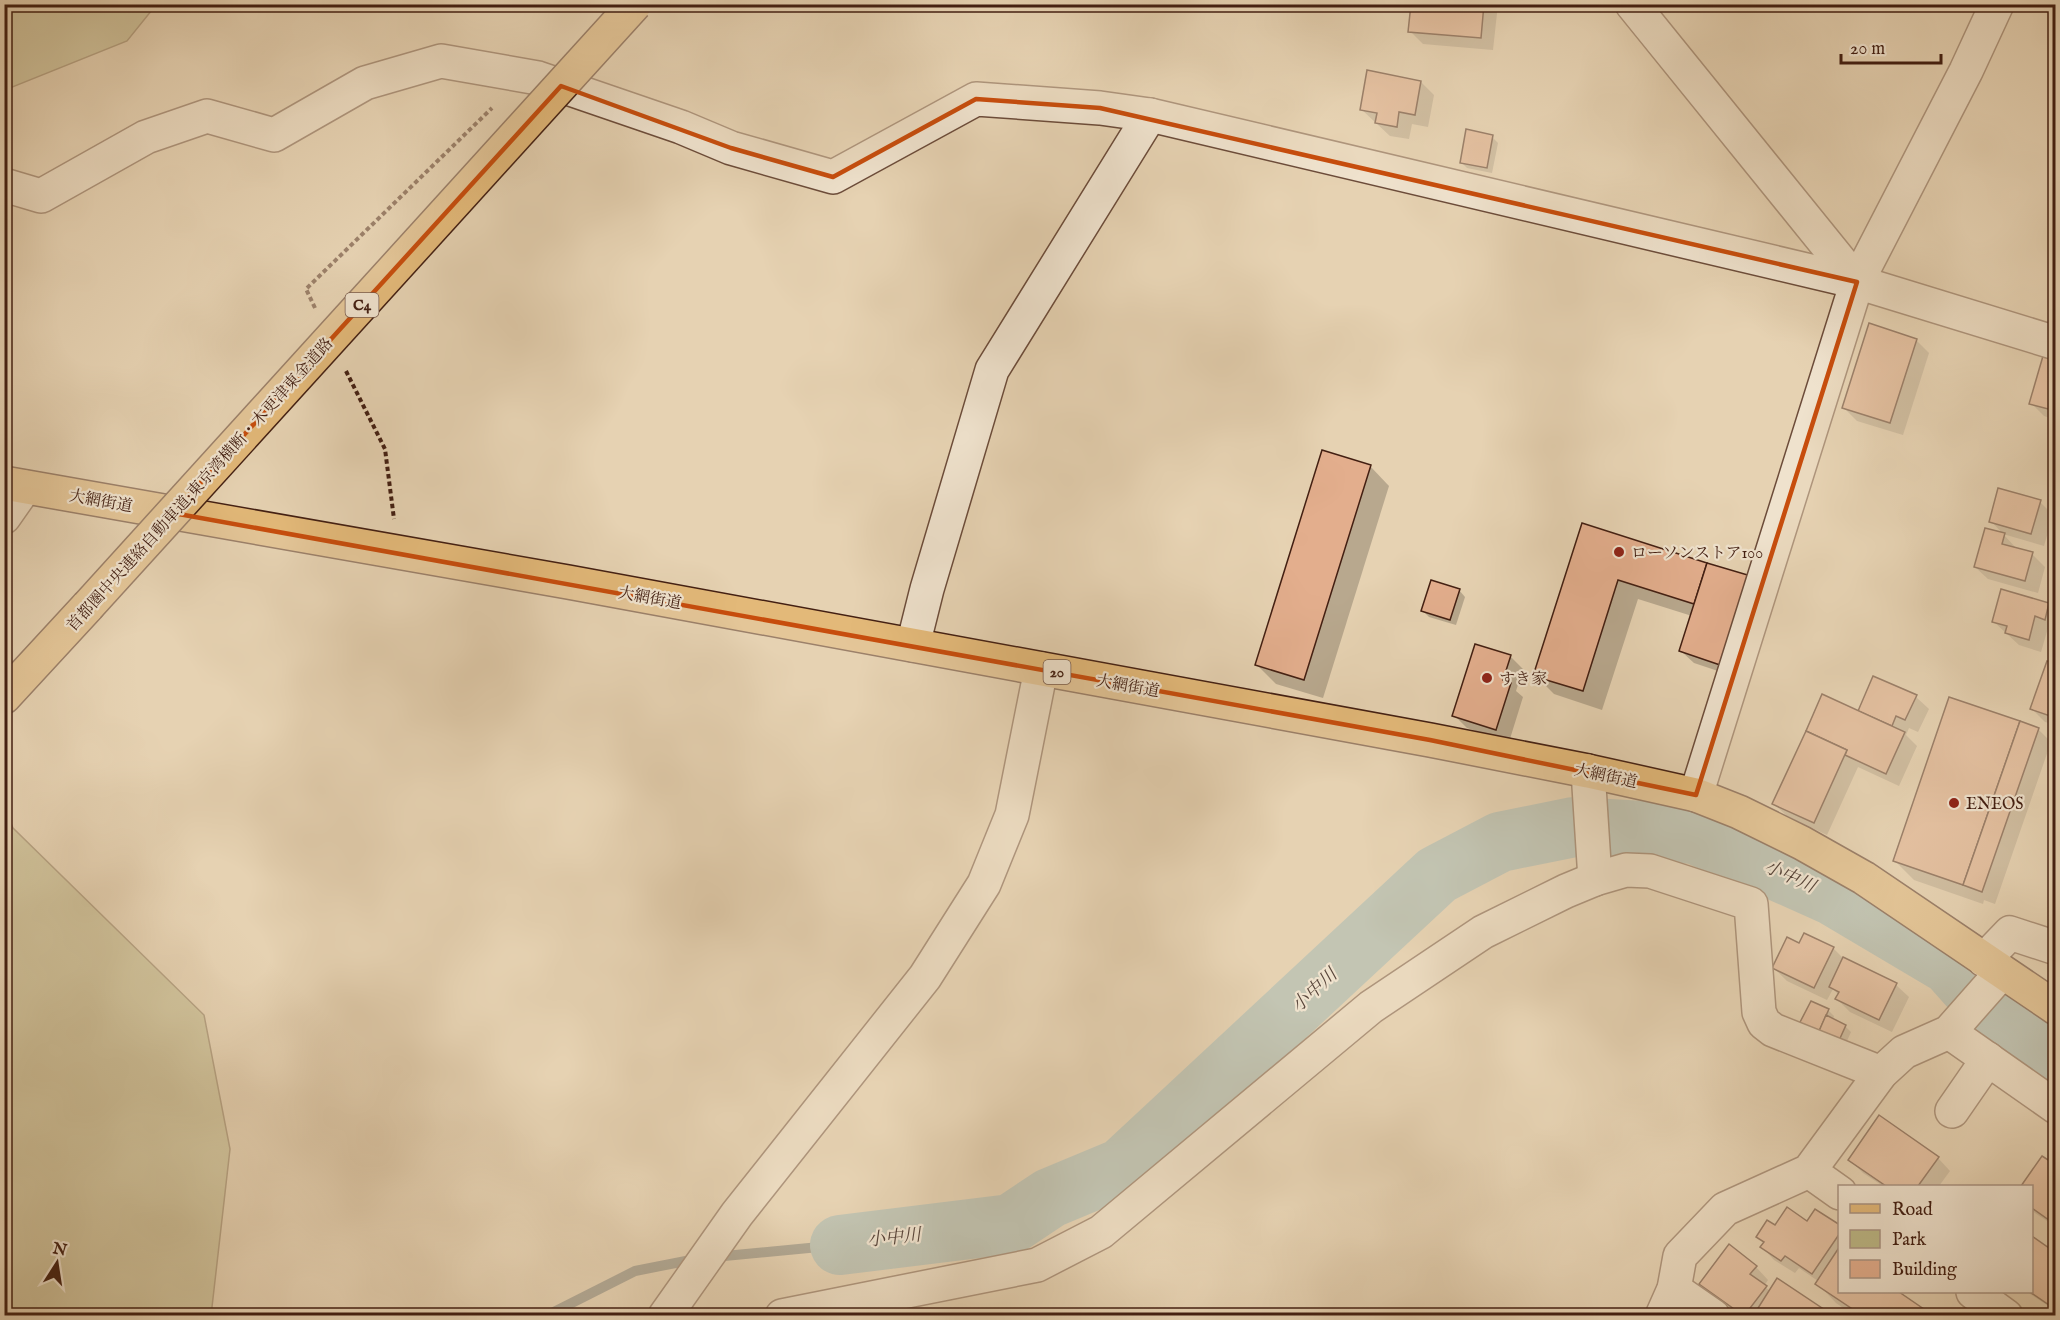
<svg xmlns="http://www.w3.org/2000/svg" width="2060" height="1320" font-family="'IM FELL English','Noto Serif JP',serif">
	<rect width="100%" height="100%" fill="#e6d2b2"/>
	<filter id="stains"><feTurbulence type="fractalNoise" baseFrequency=".00333" numOctaves="4"/><feColorMatrix values="0 0 0 0 .2 0 0 0 0 .09 0 0 0 0 .02 0 0 0 .5 -.17"/></filter>
	<radialGradient id="worn" r=".72"><stop offset=".6" stop-color="#630" stop-opacity="0"/><stop offset="1" stop-color="#630" stop-opacity=".3"/></radialGradient>
	<g fill="#bdb987" stroke="#806c4c" stroke-width="1.5">
		<polygon points="5,4 156,4 156,5 127,41 5,90"/>
		<polygon points="5,810 13,828 204,1015 230,1149 212,1307 212,1315 5,1315"/>
	</g>
	<g fill="#0003">
		<polygon points="1412,4 1498,4 1493,50 1423,44 1410,31"/>
		<polygon points="1421,82 1434,95 1428,127 1412,124 1409,139 1390,136 1361,109"/>
		<polygon points="1492,137 1498,143 1492,173 1467,168 1461,162"/>
		<polygon points="1916,340 1929,353 1903,435 1857,421 1844,408"/>
		<polygon points="2056,361 2056,420 2044,416 2031,403"/>
		<polygon points="1370,466 1389,486 1323,698 1276,684 1257,665"/>
		<polygon points="2040,502 2053,515 2044,546 2003,534 1991,521"/>
		<polygon points="1583,525 1750,578 1736,677 1694,663 1681,651 1692,616 1638,599 1602,710 1554,694 1535,675"/>
		<polygon points="2004,535 2017,549 2032,554 2045,567 2038,593 1988,579 1975,567"/>
		<polygon points="1459,590 1465,597 1456,625 1429,617 1422,610"/>
		<polygon points="2049,604 2056,611 2056,631 2048,628 2041,652 2019,645 1993,621"/>
		<polygon points="1510,656 1523,669 1516,691 1523,697 1509,742 1467,728 1454,715"/>
		<polygon points="2056,666 2056,725 2045,722 2032,709"/>
		<polygon points="1916,697 1929,709 1918,732 1909,728 1906,735 1917,746 1899,786 1858,767 1827,835 1787,816 1774,804 1858,713"/>
		<polygon points="2038,729 2051,742 1995,904 1984,900 1983,904 1914,880 1895,861"/>
		<polygon points="1800,945 1833,948 1845,960 1896,985 1909,997 1892,1032 1850,1012 1837,999 1839,995 1833,989 1827,1000 1787,981 1774,968"/>
		<polygon points="1828,1010 1834,1016 1833,1020 1845,1026 1851,1032 1842,1052 1805,1034"/>
		<polygon points="1938,1158 1950,1171 1939,1186 1883,1186 1863,1173 1850,1160"/>
		<polygon points="2042,1158 2056,1167 2056,1227 2032,1211 2032,1186 2023,1186"/>
		<polygon points="1808,1223 1840,1227 1840,1292 1896,1292 1932,1316 1855,1316 1836,1303 1817,1283 1818,1281 1799,1268 1795,1273 1774,1260 1762,1247 1765,1243 1758,1236 1775,1227"/>
		<polygon points="2032,1238 2056,1255 2056,1311 2027,1292 2032,1292"/>
		<polygon points="1756,1267 1768,1280 1764,1286 1770,1291 1777,1280 1831,1316 1740,1316 1714,1297 1701,1284"/>
	</g>
	<g fill="none" stroke-linecap="round" stroke-linejoin="round">
		<g stroke="#777a73" stroke-width="10">
			<polyline points="714,1257 840,1245"/>
			<polyline points="546,1316 635,1271 696,1259"/>
		</g>
		<polyline stroke="#99b6b4" stroke-width="60" points="840,1245 1011,1224 1050,1198 1122,1168 1437,875 1500,842 1574,827 1695,834 1832,895 1950,965 1999,1020 2056,1059"/>
	</g>
	<g fill="#e3ae8d" stroke="#431f12" stroke-width="1.5">
		<polygon points="1411,4 1484,4 1481,38 1408,32"/>
		<polygon points="1367,70 1421,81 1415,115 1399,112 1397,127 1375,123 1377,113 1360,110"/>
		<polygon points="1466,129 1493,135 1487,168 1460,163"/>
		<polygon points="1869,323 1917,339 1890,423 1842,408"/>
		<polygon points="2043,356 2056,360 2056,411 2029,404"/>
		<polygon points="1322,450 1371,465 1304,680 1255,665"/>
		<polygon points="1998,488 2041,500 2031,534 1989,522"/>
		<polygon points="1582,523 1707,563 1694,604 1618,580 1583,691 1533,676"/>
		<polygon points="1985,528 2005,533 2002,544 2033,552 2025,581 1974,567"/>
		<polygon points="1707,563 1751,576 1723,666 1679,651"/>
		<polygon points="1431,580 1460,589 1450,620 1421,611"/>
		<polygon points="2001,589 2049,603 2045,620 2035,616 2029,640 2005,633 2007,626 1992,622"/>
		<polygon points="1475,644 1511,655 1503,680 1511,683 1496,730 1452,716"/>
		<polygon points="2047,661 2056,664 2056,718 2030,709"/>
		<polygon points="1873,676 1917,695 1905,720 1896,716 1892,726 1858,711"/>
		<polygon points="1822,694 1905,732 1886,774 1845,755 1847,750 1806,731"/>
		<polygon points="1949,697 2020,721 1963,885 1893,861"/>
		<polygon points="2020,721 2039,728 1982,892 1963,885"/>
		<polygon points="1806,731 1847,750 1814,823 1772,804"/>
		<polygon points="1804,933 1834,947 1814,988 1772,968 1787,937 1799,943"/>
		<polygon points="1843,957 1897,983 1879,1020 1835,999 1839,992 1829,987"/>
		<polygon points="1811,1001 1829,1009 1816,1038 1797,1028"/>
		<polygon points="1826,1015 1846,1025 1836,1047 1816,1038"/>
		<polygon points="1879,1115 1939,1157 1918,1186 1886,1186 1848,1160"/>
		<polygon points="2042,1156 2056,1165 2056,1225 2032,1208 2032,1186 2021,1186"/>
		<polygon points="1787,1207 1807,1221 1815,1209 1840,1225 1840,1233 1812,1274 1785,1256 1781,1261 1760,1247 1764,1242 1756,1237 1767,1220 1775,1225"/>
		<polygon points="2032,1236 2056,1253 2055,1309 2030,1292"/>
		<polygon points="1729,1244 1757,1266 1750,1274 1767,1286 1744,1316 1699,1284"/>
		<polygon points="1840,1246 1840,1292 1899,1292 1934,1316 1863,1316 1815,1284"/>
		<polygon points="1777,1278 1831,1314 1830,1316 1753,1316"/>
	</g>
	<g fill="none" stroke-linecap="round" stroke-linejoin="round">
		<g stroke="#6c4c3a" stroke-width="36">
			<g id="minor">
				<polyline points="1632,4 1857,282"/>
				<polyline points="4,185 41,196 146,137 207,116 274,135 365,83 441,61 538,78 681,127 731,148 833,177 976,99 1100,108 1150,115 1857,282 2056,343"/>
				<polyline points="4,517 25,487"/>
				<polyline points="913,645 927,589 992,370 1150,115"/>
				<polyline points="1588,771 1595,879"/>
				<polyline points="1696,795 1857,282 1966,71 1997,4"/>
				<polyline points="1984,960 2010,933 2056,948"/>
				<polyline points="1949,1032 2056,1107"/>
				<polyline points="1952,1111 1988,1059"/>
				<polyline points="1809,1171 1840,1193"/>
				<polyline points="1674,1289 1713,1316"/>
				<polyline points="1973,1292 2006,1316"/>
				<polyline points="665,1316 737,1214 925,977 984,884 1012,815 1041,669"/>
				<polyline points="782,1316 1037,1265 1101,1232 1371,1007 1483,932 1566,891 1595,879 1626,870 1650,871 1751,904 1759,1012 1764,1023 1773,1030 1881,1073"/>
				<polyline points="1662,1316 1674,1289 1680,1256 1725,1209 1809,1171 1881,1073 1904,1052 1949,1032 2002,972"/>
			</g>
		</g>
		<g stroke="#431f12" stroke-width="36">
			<polyline id="major" points="4,483 568,582 1430,740 1588,771 1696,795 1739,812 1802,843 1864,878 2056,1008"/>
		</g>
		<g stroke="#431f12" stroke-width="36">
			<polyline id="highway" points="4,697 88,606"/>
		</g>
		<g stroke="#431f12" stroke-width="4" stroke-dasharray="4.5 3" stroke-linecap="butt">
			<polyline points="315,308 306,289 492,108"/>
			<polyline points="346,371 385,449 394,519"/>
		</g>
		<use href="#minor" stroke="#efe2cd" stroke-width="33"/>
		<use href="#major" stroke="#e3b979" stroke-width="33"/>
		<use href="#highway" stroke="#e3b979" stroke-width="33"/>
		<g stroke="#431f12" stroke-width="36" stroke-linecap="butt">
			<polyline id="highway-bridge" points="88,606 635,4"/>
		</g>
		<use href="#highway-bridge" stroke="#e3b979" stroke-width="33"/>
	</g>
	<path d="M0 0H2060V1320H0ZM561,86L731,148L833,177L976,99L1100,108L1857,282L1696,795L1430,740L173,513Z" fill="#e6d2b2" fill-opacity=".55" fill-rule="evenodd"/>
	<path fill="none" stroke="#c74d0d" stroke-width="4.5" stroke-linejoin="round" d="M561,86L731,148L833,177L976,99L1100,108L1857,282L1696,795L1430,740L173,513Z"/>
	<g fill="#8f2418" stroke="#efe2cd" stroke-width="2">
		<circle cx="1619" cy="552" r="6"/>
		<circle cx="1487" cy="678" r="6"/>
		<circle cx="1954" cy="803" r="6"/>
	</g>
	<g text-anchor="middle" stroke-width="4.5" stroke-linejoin="round" paint-order="stroke">
		<g fill="#efe2cd" stroke="#775a4a" stroke-width="1.5">
			<rect x="345.5" y="293" width="33" height="24" rx="4.5"/>
			<rect x="1043.5" y="660" width="27" height="24" rx="4.5"/>
		</g>
		<g font-size="15" font-weight="bold" fill="#431f12">
			<text x="362" y="310">C4</text>
			<text x="1057" y="677">20</text>
		</g>
		<g font-size="16" fill="#431f12" stroke="#efe2cd">
			<text transform="translate(199 484) rotate(-48)" y="6">首都圏中央連絡自動車道;東京湾横断・木更津東金道路</text>
			<text transform="translate(101 500) rotate(10)" y="6">大網街道</text>
			<text transform="translate(650 597) rotate(10)" y="6">大網街道</text>
			<text transform="translate(1128 685) rotate(10)" y="6">大網街道</text>
			<text transform="translate(1606 775) rotate(12)" y="6">大網街道</text>
		</g>
		<g font-size="16" fill="#431f12" stroke="#efe2cd" text-anchor="start">
			<text x="1631" y="558">ローソンストア100</text>
			<text x="1499" y="684">すき家</text>
			<text x="1966" y="809">ENEOS</text>
		</g>
		<g font-size="18" font-style="italic" fill="#58453a" stroke="#efe2cd">
			<text transform="translate(1790 876) rotate(24)" y="6">小中川</text>
			<text transform="translate(1314 990) rotate(-43)" y="6">小中川</text>
			<text transform="translate(894 1237) rotate(-6)" y="6">小中川</text>
		</g>
	</g>
	<rect width="2060" height="1320" fill="none" stroke="#e6d2b2" stroke-width="24"/>
	<rect x="6" y="6" width="2048" height="1308" fill="none" stroke="#431f12" stroke-width="3"/>
	<rect x="12" y="12" width="2036" height="1296" fill="none" stroke="#431f12" stroke-width="1.5"/>
	<rect x="1838" y="1185" width="195" height="108" fill="#efe2cd" stroke="#aa9482" stroke-width="1.5"/>
	<rect x="1850" y="1204" width="30" height="9" fill="#e3b979" stroke="#aa9482" stroke-width="1.5"/>
	<text x="1892" y="1215" font-size="18" fill="#431f12">Road</text>
	<rect x="1850" y="1230" width="30" height="18" fill="#bdb987" stroke="#aa9482" stroke-width="1.5"/>
	<text x="1892" y="1245" font-size="18" fill="#431f12">Park</text>
	<rect x="1850" y="1260" width="30" height="18" fill="#e3ae8d" stroke="#aa9482" stroke-width="1.5"/>
	<text x="1892" y="1275" font-size="18" fill="#431f12">Building</text>
	<g transform="translate(57 1263) rotate(12)" stroke="#efe2cd" stroke-width="4.5" paint-order="stroke">
	<path d="M0-4.5L10 22L0 15L-10 22Z" fill="#431f12"/>
	<text y="-9" font-size="16" font-weight="bold" text-anchor="middle" fill="#431f12">N</text>
	</g>
	<path d="M1841 54v9h100v-9" fill="none" stroke="#431f12" stroke-width="3"/>
	<text x="1850" y="54" font-size="18" fill="#431f12" stroke="#efe2cd" stroke-width="4.5" paint-order="stroke">20 m</text>
	<rect width="100%" height="100%" filter="url(#stains)"/>
	<rect width="100%" height="100%" fill="url(#worn)"/>
</svg>
